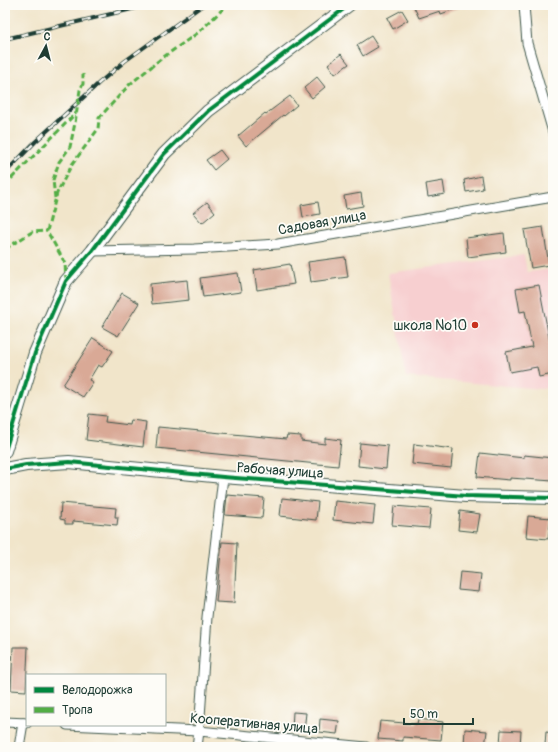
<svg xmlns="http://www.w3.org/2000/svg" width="558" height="752" font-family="Pangolin,sans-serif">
	<rect width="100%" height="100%" fill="#fdfcf7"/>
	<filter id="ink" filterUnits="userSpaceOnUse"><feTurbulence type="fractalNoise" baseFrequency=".025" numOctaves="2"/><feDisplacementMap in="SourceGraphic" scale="8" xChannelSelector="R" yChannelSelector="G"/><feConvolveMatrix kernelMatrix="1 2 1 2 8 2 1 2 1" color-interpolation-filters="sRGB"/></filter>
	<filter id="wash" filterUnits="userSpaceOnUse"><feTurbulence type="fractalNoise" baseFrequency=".012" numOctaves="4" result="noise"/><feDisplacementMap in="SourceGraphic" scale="16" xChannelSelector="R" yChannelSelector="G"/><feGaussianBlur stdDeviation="0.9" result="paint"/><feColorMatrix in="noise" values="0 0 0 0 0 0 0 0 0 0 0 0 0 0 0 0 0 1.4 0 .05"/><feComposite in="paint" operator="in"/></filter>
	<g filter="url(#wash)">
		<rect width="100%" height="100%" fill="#f1e5ca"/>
		<polygon fill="#f7cfd0" points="524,255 527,272 553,269 553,386 542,389 406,377 388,273"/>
		<g id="blocks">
			<g fill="#d9a996">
				<polygon points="419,5 462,5 463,6 441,14 440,11 419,18 414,7"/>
				<polygon points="402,10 408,20 393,29 387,18"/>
				<polygon points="371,36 378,47 363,56 357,45"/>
				<polygon points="341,54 349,64 335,74 328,64"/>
				<polygon points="317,77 325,87 312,98 304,88"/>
				<polygon points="290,96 297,105 284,116 283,115 246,146 238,136 265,113 266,114"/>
				<polygon points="220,150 227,159 214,170 206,160"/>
				<polygon points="481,176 483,189 466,192 464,180"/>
				<polygon points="443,181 445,194 428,197 426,184"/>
				<polygon points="361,193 363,206 346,209 344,196"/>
				<polygon points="207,202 215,212 202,223 193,213"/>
				<polygon points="318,202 320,214 303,217 301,205"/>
				<polygon points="543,227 549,265 531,268 524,230"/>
				<polygon points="504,233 506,252 468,257 466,238"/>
				<polygon points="345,257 348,277 311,282 308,262"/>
				<polygon points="290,264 294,284 257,290 254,270"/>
				<polygon points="238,273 241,292 203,297 200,278"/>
				<polygon points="187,280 189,300 152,304 150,284"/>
				<polygon points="539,285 550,343 553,342 553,374 539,377 537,367 510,372 506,352 532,347 525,311 520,312 516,289"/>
				<polygon points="122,293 139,303 118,336 102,327"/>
				<polygon points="93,338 113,351 102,367 98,365 89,380 93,382 83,397 63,385"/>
				<polygon points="89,414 106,416 105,422 130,425 131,420 146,422 143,447 86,440"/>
				<polygon points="158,427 286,439 287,435 301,436 301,441 325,444 325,438 341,440 338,466 156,448"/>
				<polygon points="360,443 388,446 386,469 358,466"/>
				<polygon points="414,444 453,449 451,468 412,464"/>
				<polygon points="480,453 524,458 524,455 553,458 553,481 510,478 510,480 477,477"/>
				<polygon points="227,495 264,498 262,518 225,515"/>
				<polygon points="282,498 318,502 316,520 280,516"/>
				<polygon points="335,501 375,505 373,524 333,520"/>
				<polygon points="61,503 116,508 115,517 118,517 117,525 73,521 73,524 65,524 65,520 60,519"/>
				<polygon points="394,506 431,509 429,528 392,525"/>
				<polygon points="460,511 480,514 477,532 458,530"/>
				<polygon points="528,516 551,518 548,539 526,537"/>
				<polygon points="222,542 237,543 234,603 216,602"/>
				<polygon points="460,572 481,574 479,592 458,590"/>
				<polygon points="13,647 28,647 26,691 11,690"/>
				<polygon points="293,712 306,713 304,730 292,729"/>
				<polygon points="320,719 339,721 337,734 319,732"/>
				<polygon points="418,719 443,722 441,740 403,737 403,741 378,739 380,721 417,724"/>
				<polygon points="465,729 487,731 485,747 464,745"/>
				<polygon points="501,730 521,731 520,746 500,745"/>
				<polygon points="546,732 553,733 553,745 545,745"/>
			</g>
		</g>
	</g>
	<g filter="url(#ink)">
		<use href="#blocks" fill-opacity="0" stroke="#3e564a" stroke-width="1"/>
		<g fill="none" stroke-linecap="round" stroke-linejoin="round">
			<g stroke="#3e564a" stroke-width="11">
				<g id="minor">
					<polyline points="524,5 527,43 553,132"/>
					<polyline points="92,251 194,249 278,244 553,197"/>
					<polyline points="5,722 27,723"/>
					<polyline points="67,725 199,731 366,747"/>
					<polyline points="19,747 23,723"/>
					<polyline points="197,747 199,731 207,617 223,477"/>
				</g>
			</g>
			<g stroke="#3e564a" stroke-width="14">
				<g id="tertiary">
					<polyline points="5,451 35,353 66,281 92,251 164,154 208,111 349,5"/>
					<polyline points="5,469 26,465 69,462 223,477 466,496 553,498"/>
				</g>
			</g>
			<use href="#minor" stroke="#fff" stroke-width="9"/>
			<use href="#tertiary" stroke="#fff" stroke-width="12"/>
			<g stroke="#1f3d34" stroke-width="4">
				<g id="rail">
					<polyline points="5,39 149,5"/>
					<polyline points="5,173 35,142 99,83 125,61 203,5"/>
				</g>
			</g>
			<use href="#rail" stroke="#fdfcf7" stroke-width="2.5" stroke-dasharray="8" stroke-linecap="butt"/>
			<g stroke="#52ad45" stroke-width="3" stroke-dasharray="6 3" stroke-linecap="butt">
				<polyline points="5,185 76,113"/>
				<polyline points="55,198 53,180 59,162 70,147 75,123 80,90 83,84 83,74"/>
				<polyline points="5,249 32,232 47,231"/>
				<polyline points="66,281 65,263 47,231 57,193 71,166 98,129 99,118 129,85 162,58 199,32 227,5"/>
			</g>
			<g stroke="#fdfcf7" stroke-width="6">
				<g id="cycleway">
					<polyline points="5,451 35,353 66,281 92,251 164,154 208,111 349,5"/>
					<polyline points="5,469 26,465 69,462 223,477 466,496 553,498"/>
				</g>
			</g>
			<use href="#cycleway" stroke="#00873e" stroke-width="4"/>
		</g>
	</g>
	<circle fill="#c8321e" stroke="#fdfcf7" stroke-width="1.5" cx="475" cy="325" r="4"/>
	<g text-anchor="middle" stroke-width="3.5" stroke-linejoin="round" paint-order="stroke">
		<g font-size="14" fill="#1f3d34" stroke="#fdfcf7">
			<text transform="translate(322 222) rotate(-10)" y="5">Садовая улица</text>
			<text transform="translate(280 470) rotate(4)" y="5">Рабочая улица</text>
			<text transform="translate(254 723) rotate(5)" y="5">Кооперативная улица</text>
		</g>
		<g font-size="14" fill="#1f3d34" stroke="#fdfcf7" text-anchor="end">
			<text x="467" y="330">школа №10</text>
		</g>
	</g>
	<rect width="558" height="752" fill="none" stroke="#fdfcf7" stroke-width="20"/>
	<rect x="26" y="674" width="140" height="52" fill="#fdfcf7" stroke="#a4b0a9"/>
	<rect x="34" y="687" width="20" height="6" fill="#00873e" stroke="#a4b0a9"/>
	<text x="62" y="694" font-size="12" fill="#1f3d34">Велодорожка</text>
	<rect x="34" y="707" width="20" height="6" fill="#52ad45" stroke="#a4b0a9"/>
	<text x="62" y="714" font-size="12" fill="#1f3d34">Тропа</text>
	<g transform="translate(46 46) rotate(7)" stroke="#fdfcf7" stroke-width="3" paint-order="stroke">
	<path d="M0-3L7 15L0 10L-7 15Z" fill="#1f3d34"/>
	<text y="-6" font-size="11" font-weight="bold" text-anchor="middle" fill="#1f3d34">С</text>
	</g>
	<path d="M404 718v6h69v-6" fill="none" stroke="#1f3d34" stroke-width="2"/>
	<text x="410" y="718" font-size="12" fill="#1f3d34" stroke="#fdfcf7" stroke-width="3" paint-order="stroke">50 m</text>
</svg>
